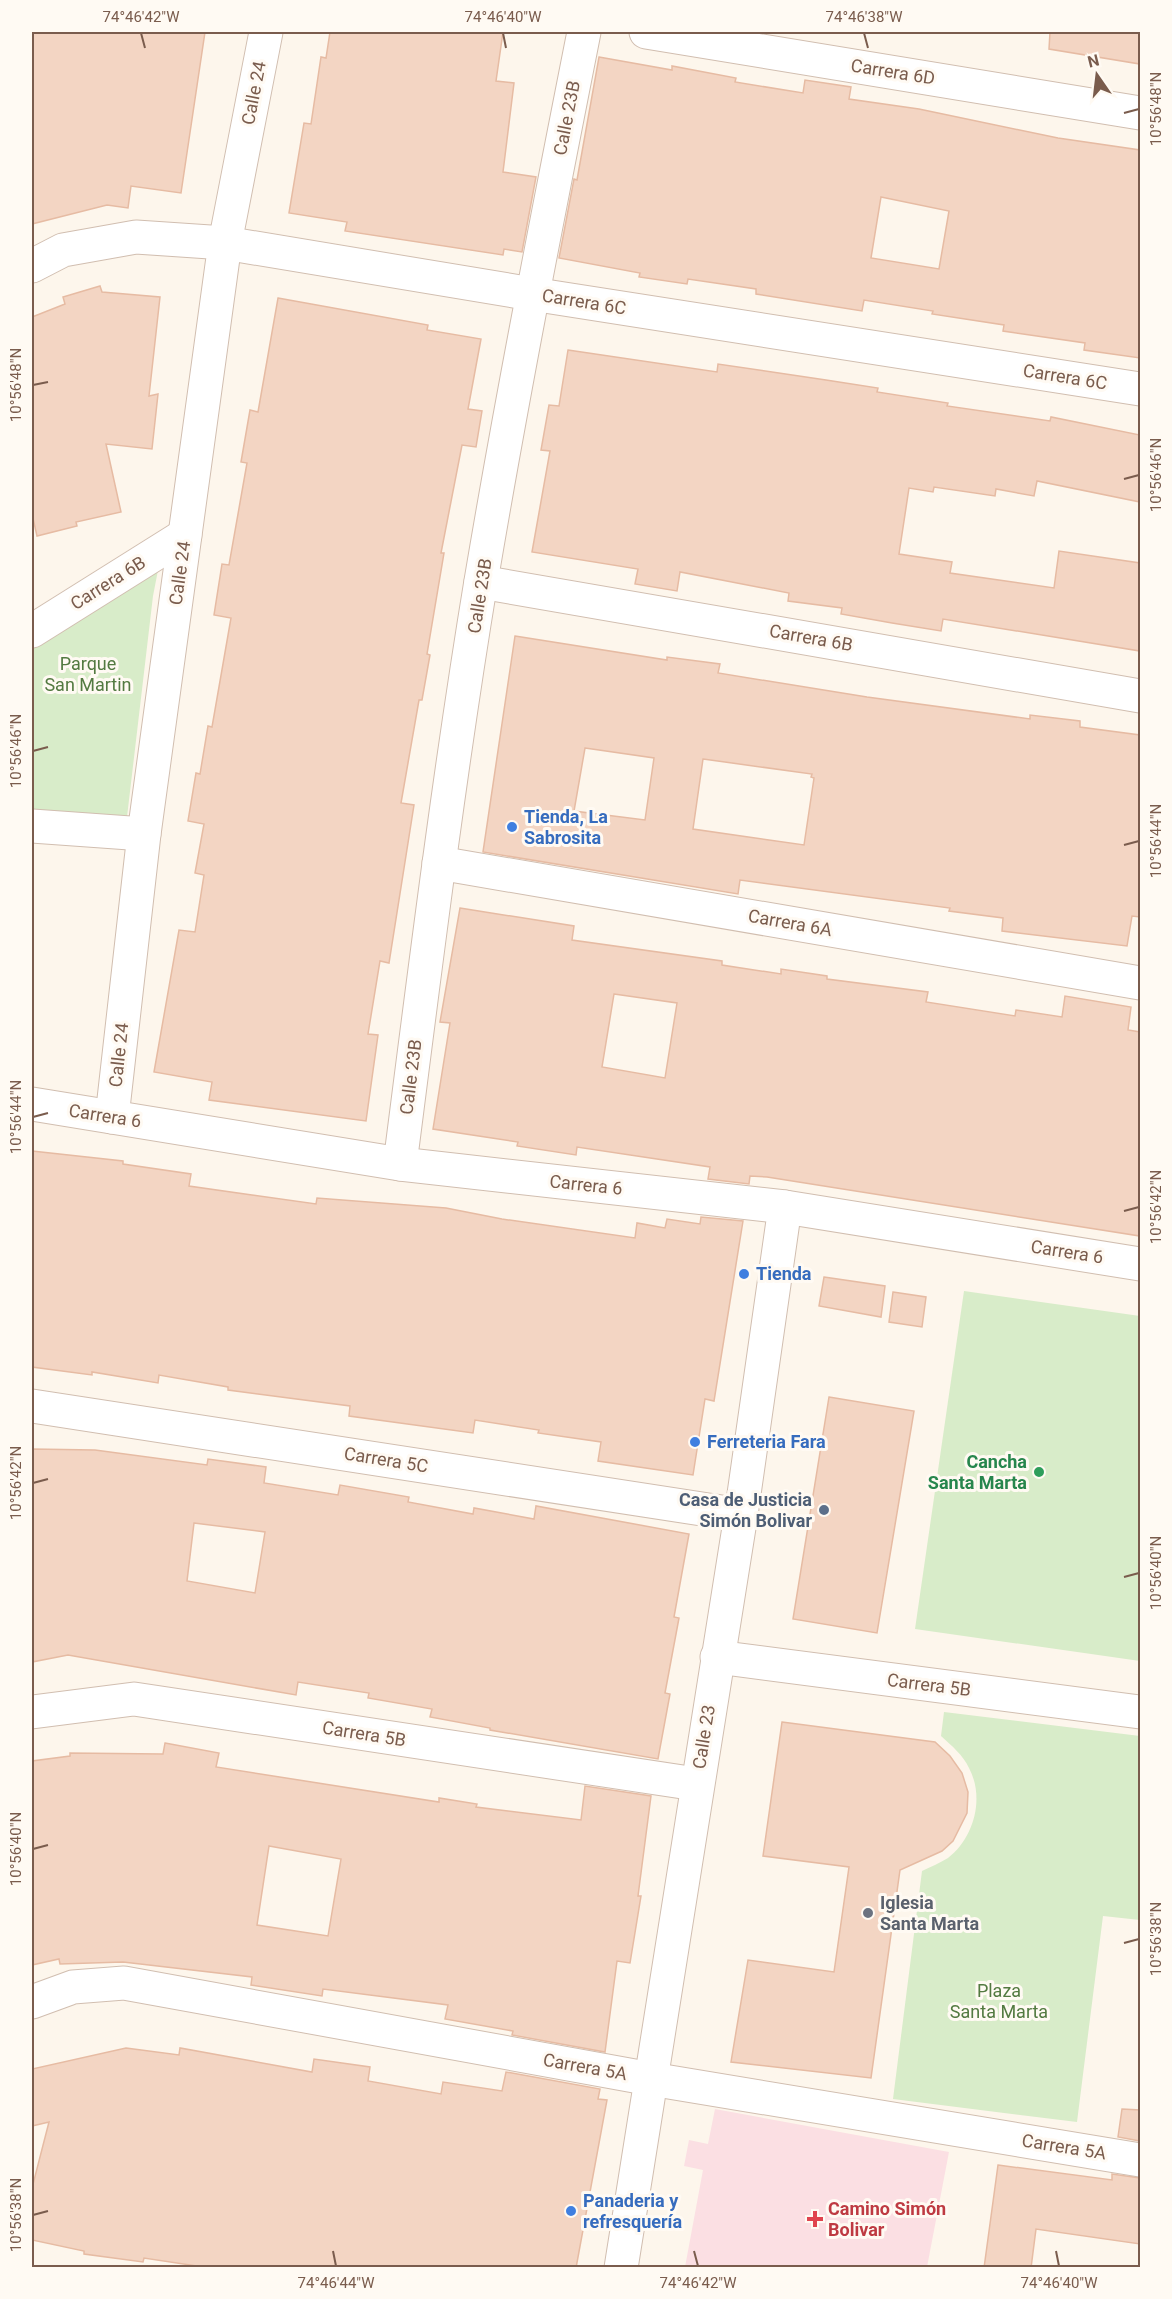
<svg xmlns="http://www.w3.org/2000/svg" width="1172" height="2299" font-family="Roboto,sans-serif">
	<rect width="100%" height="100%" fill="#fdf6ec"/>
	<polygon fill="#fbdfe3" points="715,2109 949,2152 927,2267 685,2267 703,2170 684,2166 689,2140 708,2144"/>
	<g fill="#d8ecc9">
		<polygon points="159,565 153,596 127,817 32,816 32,645"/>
		<polygon points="964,1291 1140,1316 1140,1661 915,1629"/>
		<path d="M944,1712L1140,1736V1920L1103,1916L1077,2122L893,2099L922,1871C930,1867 940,1863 948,1858C974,1838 985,1798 969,1768C963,1755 952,1746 941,1736Z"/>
	</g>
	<g fill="#f3d5c3" stroke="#e6bba3" stroke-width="1.5" fill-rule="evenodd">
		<polygon points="32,32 205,32 181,193 131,186 128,208 107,205 32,224"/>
		<polygon points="330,32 503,32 496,81 514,83 503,172 536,177 522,252 504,249 503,255 345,231 347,222 289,213 304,123 311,124 321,57 326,58"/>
		<polygon points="1050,32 1140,32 1140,64 1049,49"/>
		<path d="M599,57L672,70V66L736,78L735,82L803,93L805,80L851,87L849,99L919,109L1058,138L1140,150V358L1084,350L1085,343L1003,331L1004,325L932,314L933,311L864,300L862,311L756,294V289L688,279L687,284L639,277L640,273L559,258L574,179L577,180ZM881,197L949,211L939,269L871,258Z"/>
		<polygon points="100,286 102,292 160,297 149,396 158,394 152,449 106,444 121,512 76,522 77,526 37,536 32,514 32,317 65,304 63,297"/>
		<polygon points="278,298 428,325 427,330 481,339 468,409 482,411 476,447 462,445 441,553 444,553 427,654 430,655 422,700 419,700 401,803 414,805 389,963 380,961 368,1034 378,1035 366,1121 209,1100 212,1082 154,1072 179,930 195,932 204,875 195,873 204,824 188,821 196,773 200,774 208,726 212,727 231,618 214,615 222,564 229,565 247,463 241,462 250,410 258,412"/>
		<polygon points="568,350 717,372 718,364 826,380 878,388 877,392 948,403 947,406 1050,421 1051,417 1140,435 1140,502 1037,481 1034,496 996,489 995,496 934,487 933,492 909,488 899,554 952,562 950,573 1054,588 1059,551 1140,563 1140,651 943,619 941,631 892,623 841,614 842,608 788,601 789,593 680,572 677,591 635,584 638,569 532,552 550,451 541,450 549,405 559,406"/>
		<path d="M515,636L667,660V657L720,664L718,673L867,697L1030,719V715L1080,721V727L1140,735V917L1132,916L1127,946L1002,931L1003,918L949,911L950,908L740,880L738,894L483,852ZM585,748L654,758L645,820L574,811ZM703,759L812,774L811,777L814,778L804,845L693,829Z"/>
		<path d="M460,908L574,926L572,940L722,961V965L781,974V969L827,976V979L928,992L926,1002L1015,1016L1016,1010L1062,1017L1065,996L1131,1007L1128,1030L1140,1032V1236L767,1177L750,1176L749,1184L708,1179L710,1167L577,1147L576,1155L517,1146L518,1142L433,1129L450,1023L440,1022ZM614,994L677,1003L665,1078L602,1067Z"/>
		<polygon points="32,1151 123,1161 123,1164 191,1174 189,1186 252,1195 316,1204 317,1198 446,1208 502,1219 635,1238 637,1223 665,1228 667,1219 700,1224 701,1217 743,1221 714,1401 705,1399 693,1475 598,1461 601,1442 538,1433 539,1430 475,1420 473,1433 349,1416 350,1406 228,1390 228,1387 159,1375 158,1383 92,1372 92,1375 32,1367"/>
		<polygon points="824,1277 885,1286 881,1317 819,1306"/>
		<polygon points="893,1292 926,1297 922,1327 889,1322"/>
		<polygon points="829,1397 914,1411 877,1633 793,1619"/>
		<path d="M32,1449L95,1450L207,1465L208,1459L266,1467L264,1483L338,1495L340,1485L409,1497L408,1502L473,1514L474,1508L534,1519L536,1506L689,1534L674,1617L679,1618L665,1693L670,1694L658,1759L490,1730V1728L430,1717L432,1709L368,1698L369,1693L298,1682L296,1695L68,1655L32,1662ZM194,1523L265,1532L255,1593L187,1581Z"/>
		<polygon points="782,1722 935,1742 950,1756 962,1773 968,1792 967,1813 953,1841 942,1851 900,1870 871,2078 731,2062 748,1960 834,1972 849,1867 763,1856"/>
		<path d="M165,1743L219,1753L216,1767L439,1802V1798L477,1804L476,1807L581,1820L585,1786L651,1796L638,1896H641L630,1963L617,1961L605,2052L512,2035L513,2031L445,2019L448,2005L323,1989L322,1996L251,1985L252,1977L123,1962L60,1964L59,1959L32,1965V1761L70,1756V1753L163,1754ZM269,1846L341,1859L328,1936L257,1925Z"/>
		<polygon points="126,2048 179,2055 180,2048 312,2072 314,2059 370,2067 368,2081 441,2094 443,2082 502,2091 506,2072 600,2089 598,2099 607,2100 576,2268 210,2268 144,2258 143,2262 84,2254 84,2251 32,2240 32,2188 49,2122 32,2126 32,2069"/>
		<polygon points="1122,2109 1140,2110 1140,2141 1118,2137"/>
		<polygon points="998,2165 1112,2180 1112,2174 1140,2178 1140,2244 1036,2229 1031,2268 984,2268"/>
	</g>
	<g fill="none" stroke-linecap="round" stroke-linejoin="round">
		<g stroke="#d1beb0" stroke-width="35">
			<g id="minor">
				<polyline points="646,32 1140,113"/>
				<polyline points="32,266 63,250 136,237 225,243 532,294 1140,389"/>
				<polyline points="481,582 1140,696"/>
				<polyline points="32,631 185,535"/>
				<polyline points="32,826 144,834"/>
				<polyline points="439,863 1140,983"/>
				<polyline points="32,1104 400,1164 785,1207 1140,1264"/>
				<polyline points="112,1117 144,834 225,243 266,32"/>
				<path d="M400,1164C425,969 449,775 481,581C512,397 548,214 584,32"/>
				<polyline points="32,1406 741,1515"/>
				<polyline points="717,1657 1140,1712"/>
				<polyline points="32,1712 134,1699 696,1784"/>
				<polyline points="32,2002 73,1987 124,1983 651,2079 1140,2160"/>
				<polyline points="621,2268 741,1515 785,1207"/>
			</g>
		</g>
		<use href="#minor" stroke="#fff" stroke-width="33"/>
	</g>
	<path fill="none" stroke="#7a5c4d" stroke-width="2" d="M141,33L145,48M503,33L506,48M864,33L868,48M1124,113L1139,109M33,385L48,382M1124,479L1139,475M33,751L48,747M1124,845L1139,841M33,1117L48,1113M1124,1211L1139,1207M33,1483L48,1479M1124,1577L1139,1573M33,1849L48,1845M1124,1943L1139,1939M33,2215L48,2211M333,2251L336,2266M694,2251L698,2266M1056,2251L1059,2266"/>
	<g fill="#3f7fe0" stroke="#fffaf3" stroke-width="2">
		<circle cx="512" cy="827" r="6"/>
		<circle cx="744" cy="1274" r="6"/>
		<circle cx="695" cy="1442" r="6"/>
		<circle cx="571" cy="2211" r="6"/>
	</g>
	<circle fill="#2e9e5b" stroke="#fffaf3" stroke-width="2" cx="1039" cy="1472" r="6"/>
	<circle fill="#5c6f8a" stroke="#fffaf3" stroke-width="2" cx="824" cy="1510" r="6"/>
	<circle fill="#6b7280" stroke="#fffaf3" stroke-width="2" cx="868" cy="1913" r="6"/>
	<path fill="#e0444e" stroke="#fffaf3" stroke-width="2" d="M812 2210h6v6h6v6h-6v6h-6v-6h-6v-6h6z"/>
	<g text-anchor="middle" stroke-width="6" stroke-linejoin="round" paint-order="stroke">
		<g font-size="18" fill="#7a5c4d" stroke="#fffaf3">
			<text transform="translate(893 72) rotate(9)" y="6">Carrera 6D</text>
			<text transform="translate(254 93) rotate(-79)" y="6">Calle 24</text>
			<text transform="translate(567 118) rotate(-79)" y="6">Calle 23B</text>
			<text transform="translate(584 302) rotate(9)" y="6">Carrera 6C</text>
			<text transform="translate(1065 377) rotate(9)" y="6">Carrera 6C</text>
			<text transform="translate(180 573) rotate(-82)" y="6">Calle 24</text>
			<text transform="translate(108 583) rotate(-32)" y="6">Carrera 6B</text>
			<text transform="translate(480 596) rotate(-81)" y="6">Calle 23B</text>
			<text transform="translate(811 638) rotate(10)" y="6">Carrera 6B</text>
			<text transform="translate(790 923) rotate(10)" y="6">Carrera 6A</text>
			<text transform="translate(119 1055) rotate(-84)" y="6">Calle 24</text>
			<text transform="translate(411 1077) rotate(-83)" y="6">Calle 23B</text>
			<text transform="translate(105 1116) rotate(9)" y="6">Carrera 6</text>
			<text transform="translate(586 1185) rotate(6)" y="6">Carrera 6</text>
			<text transform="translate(1067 1252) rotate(9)" y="6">Carrera 6</text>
			<text transform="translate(386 1460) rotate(9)" y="6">Carrera 5C</text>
			<text transform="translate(929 1685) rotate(7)" y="6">Carrera 5B</text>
			<text transform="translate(364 1734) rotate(9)" y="6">Carrera 5B</text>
			<text transform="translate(704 1737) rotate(-81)" y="6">Calle 23</text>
			<text transform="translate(585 2067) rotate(10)" y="6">Carrera 5A</text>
			<text transform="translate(1064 2147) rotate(9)" y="6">Carrera 5A</text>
		</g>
		<g font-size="18" fill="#537a41" stroke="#fffaf3">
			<text x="88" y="670">Parque<tspan x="88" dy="21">San Martin</tspan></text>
			<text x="999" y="1997">Plaza<tspan x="999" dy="21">Santa Marta</tspan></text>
		</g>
		<g font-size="18" font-weight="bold" fill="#366cbe" stroke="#fffaf3" text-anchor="start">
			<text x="524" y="823">Tienda, La<tspan x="524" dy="21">Sabrosita</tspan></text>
			<text x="756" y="1280">Tienda</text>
			<text x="707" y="1448">Ferreteria Fara</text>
			<text x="583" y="2207">Panaderia y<tspan x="583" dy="21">refresquería</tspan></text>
		</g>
		<g font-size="18" font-weight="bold" fill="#27864d" stroke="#fffaf3" text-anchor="end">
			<text x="1027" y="1468">Cancha<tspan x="1027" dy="21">Santa Marta</tspan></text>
		</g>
		<g font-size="18" font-weight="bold" fill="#4e5e75" stroke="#fffaf3" text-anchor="end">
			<text x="812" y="1506">Casa de Justicia<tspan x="812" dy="21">Simón Bolivar</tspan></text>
		</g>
		<g font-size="18" font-weight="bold" fill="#5b616d" stroke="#fffaf3" text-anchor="start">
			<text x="880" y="1909">Iglesia<tspan x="880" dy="21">Santa Marta</tspan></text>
		</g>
		<g font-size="18" font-weight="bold" fill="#be3a42" stroke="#fffaf3" text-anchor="start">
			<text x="828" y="2215">Camino Simón<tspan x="828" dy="21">Bolivar</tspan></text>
		</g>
	</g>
	<rect width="1172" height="2299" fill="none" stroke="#fffaf3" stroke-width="66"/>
	<g transform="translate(1097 75) rotate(346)" stroke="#fffaf3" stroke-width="4.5" paint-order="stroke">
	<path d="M0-4.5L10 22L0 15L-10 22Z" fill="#7a5c4d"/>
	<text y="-9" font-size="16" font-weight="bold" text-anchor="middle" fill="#7a5c4d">N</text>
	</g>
	<rect x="33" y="33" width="1106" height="2233" fill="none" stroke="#7a5c4d" stroke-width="2"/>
	<g font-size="15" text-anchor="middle" fill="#7a5c4d">
		<text x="141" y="22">74°46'42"W</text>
		<text x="503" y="22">74°46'40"W</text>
		<text x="864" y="22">74°46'38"W</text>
		<text transform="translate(1156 109) rotate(-90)" y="5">10°56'48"N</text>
		<text transform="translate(16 385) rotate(-90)" y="5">10°56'48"N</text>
		<text transform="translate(1156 475) rotate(-90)" y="5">10°56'46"N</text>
		<text transform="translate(16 751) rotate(-90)" y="5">10°56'46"N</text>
		<text transform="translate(1156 841) rotate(-90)" y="5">10°56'44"N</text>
		<text transform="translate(16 1117) rotate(-90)" y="5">10°56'44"N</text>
		<text transform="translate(1156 1207) rotate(-90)" y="5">10°56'42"N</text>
		<text transform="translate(16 1483) rotate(-90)" y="5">10°56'42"N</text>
		<text transform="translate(1156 1573) rotate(-90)" y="5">10°56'40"N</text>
		<text transform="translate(16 1849) rotate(-90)" y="5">10°56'40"N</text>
		<text transform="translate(1156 1939) rotate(-90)" y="5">10°56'38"N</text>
		<text transform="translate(16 2215) rotate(-90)" y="5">10°56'38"N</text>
		<text x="336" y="2288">74°46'44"W</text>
		<text x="698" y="2288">74°46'42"W</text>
		<text x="1059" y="2288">74°46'40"W</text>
	</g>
</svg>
